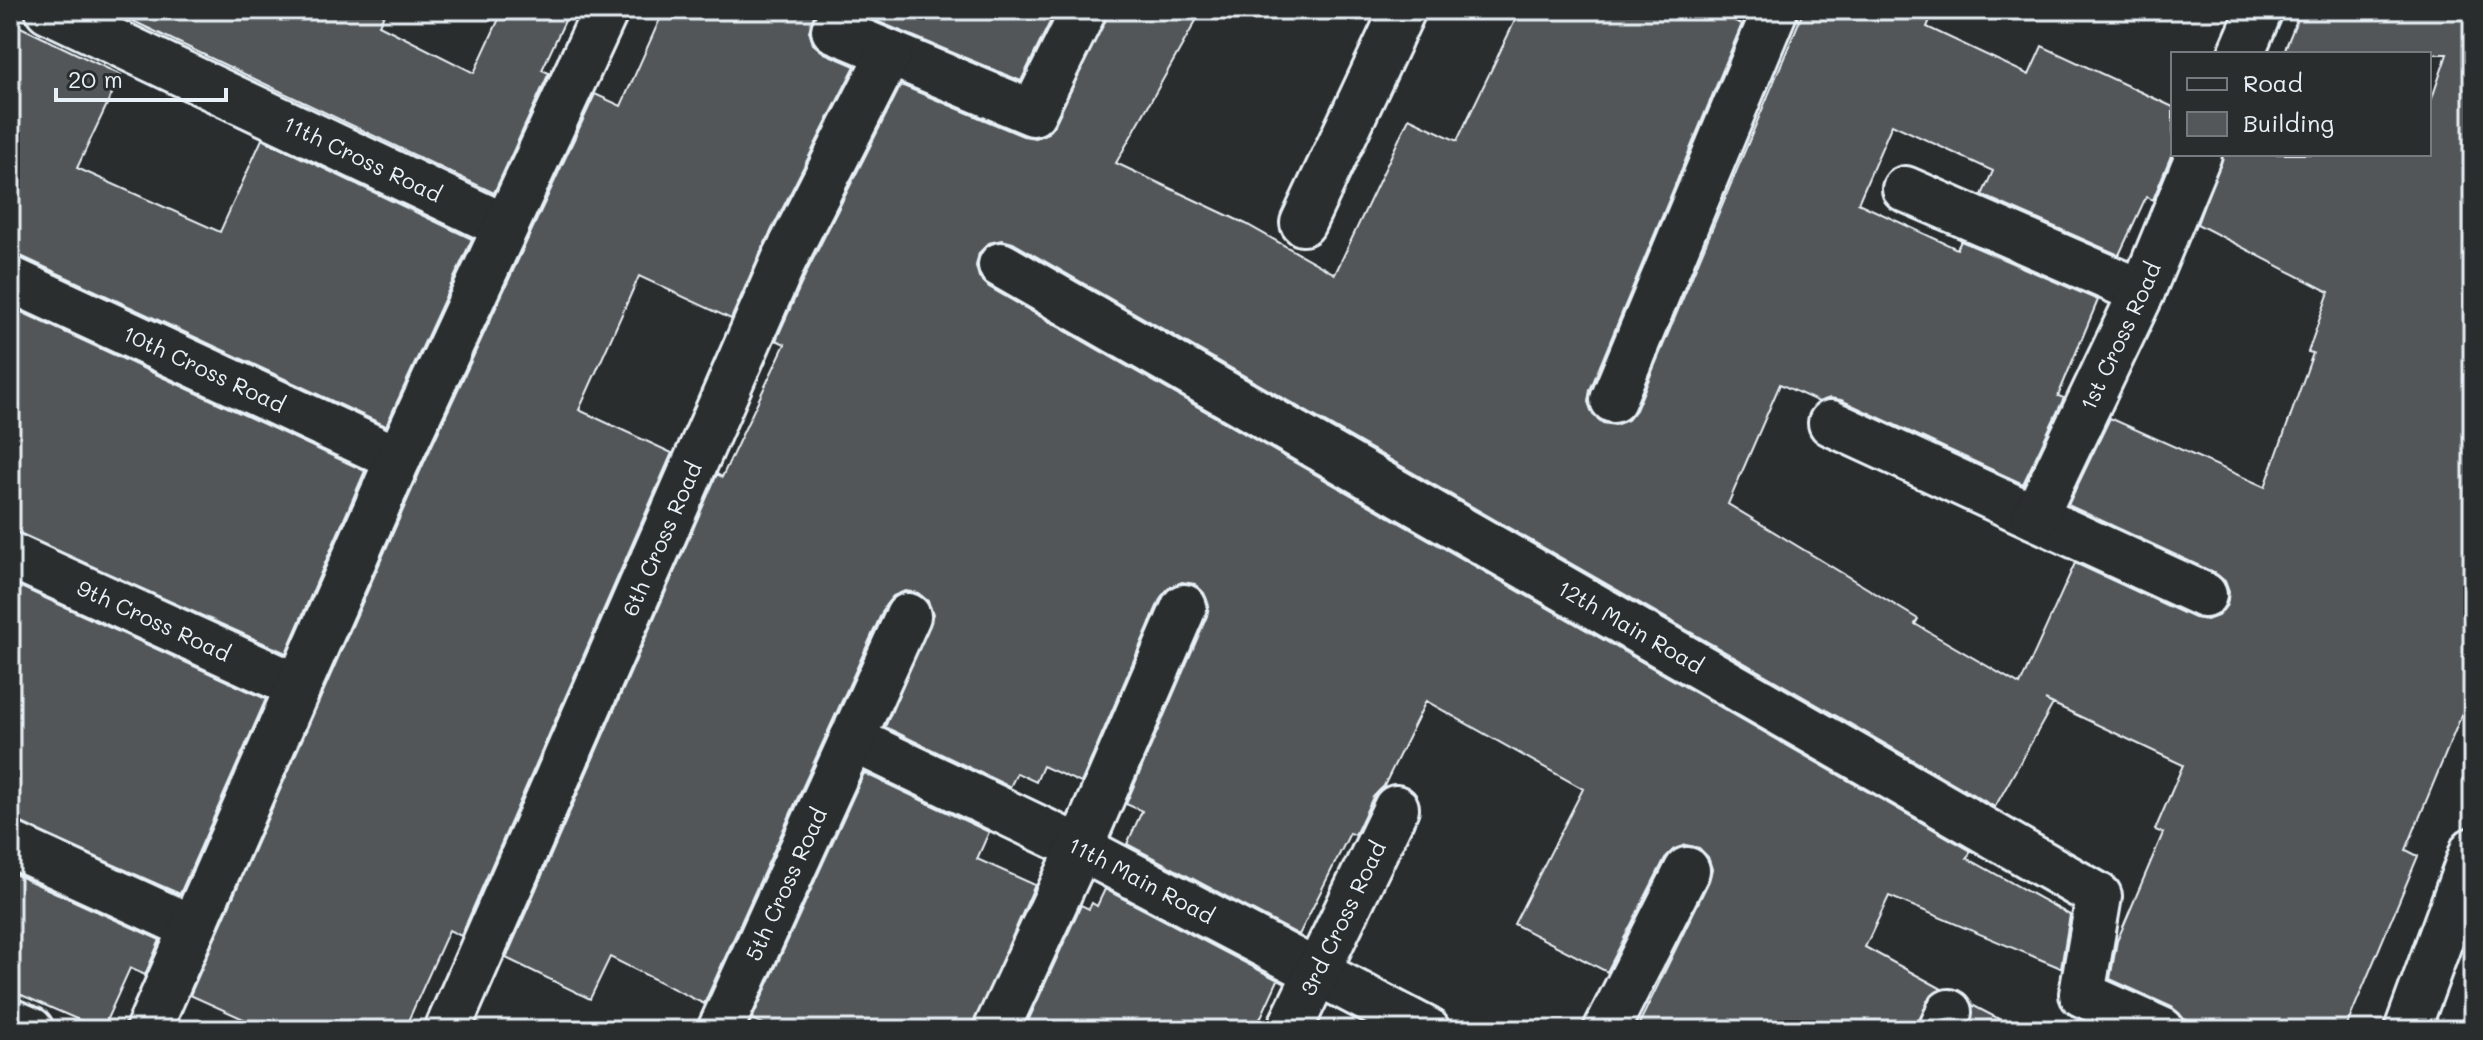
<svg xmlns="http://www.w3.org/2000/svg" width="2483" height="1040" font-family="Mali,sans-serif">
	<rect width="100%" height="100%" fill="#2a2d2e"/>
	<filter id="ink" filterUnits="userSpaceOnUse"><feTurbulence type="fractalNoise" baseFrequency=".0125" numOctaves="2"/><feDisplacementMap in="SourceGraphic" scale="16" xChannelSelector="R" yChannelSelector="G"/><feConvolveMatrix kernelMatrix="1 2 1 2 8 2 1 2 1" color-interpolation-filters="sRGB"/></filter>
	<g filter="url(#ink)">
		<g fill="#535759" stroke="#e8f1f8" stroke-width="2">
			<polygon points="110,10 386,10 379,25 474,73 503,10 570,10 542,70 549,73 494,193"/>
			<polygon points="664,10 816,10 809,31 813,44 824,53 855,66 762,249 731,319 639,276 579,410 672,453 461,936 449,930 404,1030 268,1030 190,995 421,469 595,94 621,106"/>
			<polygon points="869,10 1056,10 1021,81 867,17"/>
			<polygon points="1109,10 1202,10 1116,163 1246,224 1335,274 1409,118 1457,141 1520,10 1710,10 1742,24 1590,390 1588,402 1593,415 1603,423 1615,425 1628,420 1636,410 1804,10 1934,10 1927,27 2029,75 2042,46 2173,107 2173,151 2153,200 2146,197 2119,255 1982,195 1993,171 1892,124 1858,203 1957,249 1961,241 2098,300 2058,396 2064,398 2023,484 1841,400 1830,398 1819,402 1780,384 1728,504 1918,619 1915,624 2020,685 2075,563 2194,618 2207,620 2218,616 2227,605 2229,592 2225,581 2215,573 2068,505 2110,418 2265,487 2313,353 2308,352 2329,292 2197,224 2223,154 2429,154 2429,107 2447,54 2283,54 2301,10 2473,10 2473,687 2406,850 2418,856 2345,1030 2210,1030 2184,1019 2172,1007 2110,979 2117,941 2163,833 2155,830 2183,765 2045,700 2053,704 1995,807 1013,243 1002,240 989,243 979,253 976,266 979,277 989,287 1971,851 1967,858 2070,915 2061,968 1889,896 1865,947 1942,989 1927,1001 1916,1030 1636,1030 1709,881 1712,869 1708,857 1699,848 1686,845 1674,849 1665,858 1607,972 1514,924 1583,789 1426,701 1384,786 1373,797 1355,835 1350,833 1299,935 1127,844 1142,811 1126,804 1207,616 1209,605 1204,593 1195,584 1182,582 1170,587 1161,597 1081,783 1043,766 1036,782 1017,773 1010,787 885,727 933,614 928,601 918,593 905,591 893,596 885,606 704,1004 610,957 590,999 506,958 717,474 722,477 785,344 776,340 807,271 901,85 1023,136 1036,138 1048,133 1055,124"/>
			<polygon points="10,22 121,75 77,168 220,232 262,139 472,239 386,426 10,251"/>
			<polygon points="17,310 365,471 286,653 10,530 10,326"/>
			<polygon points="10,582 266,699 180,894 10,819"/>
			<polygon points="864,773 989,832 977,859 1035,885 971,1030 777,1030 752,1019"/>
			<polygon points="10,872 160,940 145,975 130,968 102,1030 10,990"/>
			<polygon points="1105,889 1278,980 1255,1030 1024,1030 1081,905 1089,909 1092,903 1097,906"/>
			<polygon points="1972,1005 2020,1030 1968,1030"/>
		</g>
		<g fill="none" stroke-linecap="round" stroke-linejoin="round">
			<g stroke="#e8f1f8" stroke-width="50">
				<g id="street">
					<path id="s1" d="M48,10L504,226"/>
					<polyline points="844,10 834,30 1033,113 1084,10"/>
					<polyline points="2241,54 2260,10"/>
					<polyline points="1905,189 2142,292"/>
					<polyline points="1303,223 1403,10"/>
					<path id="s2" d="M1001,265L2099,896L2082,994L2162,1030"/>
					<path id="s3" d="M10,279L398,459"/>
					<polyline points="1613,400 1775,10"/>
					<polyline points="1831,423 2204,595"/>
					<path id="s4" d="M2035,517L2142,292L2199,154"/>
					<path id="s5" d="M10,555L297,686"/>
					<path id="s6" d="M852,739L1080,848L1427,1030"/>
					<polyline points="10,844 191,927"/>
					<polyline points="10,1021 31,1030"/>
					<polyline points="148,1030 398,459 606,10"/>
					<path id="s7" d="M447,1030L784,260L889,54"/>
					<path id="s8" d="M720,1030L908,616"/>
					<polyline points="996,1030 1080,848 1184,607"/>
					<path id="s9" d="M1289,1030L1396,808"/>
					<polyline points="1606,1030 1687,870"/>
					<polyline points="1941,1030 1949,1012"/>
				</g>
			</g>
			<g stroke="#e8f1f8" stroke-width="50">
				<polyline id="secondary" points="2407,1030 2473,850"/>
			</g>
			<use href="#street" stroke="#2a2d2e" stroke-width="44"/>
			<use href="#secondary" stroke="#2a2d2e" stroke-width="44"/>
		</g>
	</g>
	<g text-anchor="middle" stroke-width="7" stroke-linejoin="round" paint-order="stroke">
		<g font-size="22" fill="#e8f1f8" stroke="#2a2d2e">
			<text dy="8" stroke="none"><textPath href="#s1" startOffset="348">11th Cross Road</textPath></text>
			<text dy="8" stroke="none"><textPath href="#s4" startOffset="200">1st Cross Road</textPath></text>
			<text dy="8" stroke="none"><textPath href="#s3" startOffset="214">10th Cross Road</textPath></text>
			<text dy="8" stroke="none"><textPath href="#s7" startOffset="536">6th Cross Road</textPath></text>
			<text dy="8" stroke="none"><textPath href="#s5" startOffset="158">9th Cross Road</textPath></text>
			<text dy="8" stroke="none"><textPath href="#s2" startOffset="726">12th Main Road</textPath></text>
			<text dy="8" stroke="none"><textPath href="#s6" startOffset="322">11th Main Road</textPath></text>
			<text dy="8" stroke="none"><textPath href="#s8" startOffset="160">5th Cross Road</textPath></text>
			<text dy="8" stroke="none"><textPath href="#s9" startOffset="124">3rd Cross Road</textPath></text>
		</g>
	</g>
	<rect width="2483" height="1040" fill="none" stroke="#2a2d2e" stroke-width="40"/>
	<rect x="20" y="20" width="2443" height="1000" fill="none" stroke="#e8f1f8" stroke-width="3" filter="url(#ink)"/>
	<rect x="2171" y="52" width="260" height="104" fill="#2a2d2e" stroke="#767b7f" stroke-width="2"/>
	<rect x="2187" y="78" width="40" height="12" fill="#2a2d2e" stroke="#767b7f" stroke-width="2"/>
	<text x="2243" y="92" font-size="24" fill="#e8f1f8">Road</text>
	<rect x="2187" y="112" width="40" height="24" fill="#535759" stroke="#767b7f" stroke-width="2"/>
	<text x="2243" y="132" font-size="24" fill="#e8f1f8">Building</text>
	<path d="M56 88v12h170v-12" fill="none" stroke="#e8f1f8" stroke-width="4"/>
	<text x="68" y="88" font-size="24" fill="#e8f1f8" stroke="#2a2d2e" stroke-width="6" paint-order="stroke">20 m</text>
</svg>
